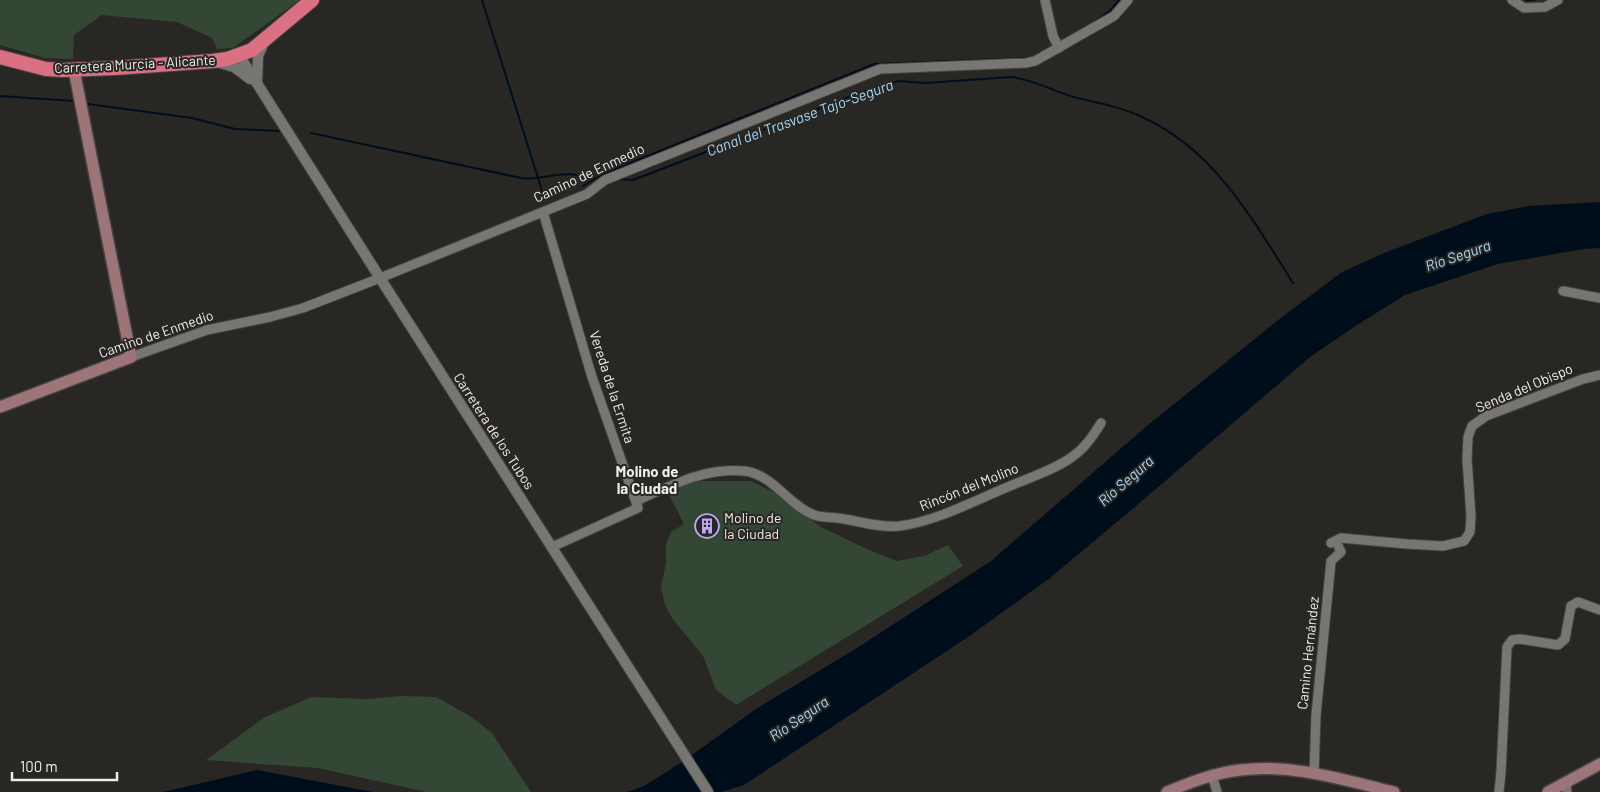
<svg xmlns="http://www.w3.org/2000/svg" width="1600" height="792" font-family="Barlow,sans-serif">
	<rect width="100%" height="100%" fill="#292724"/>
	<g fill="#344634">
		<polygon points="0,0 300,0 233,48 217,49 212,38 177,22 102,15 74,35 73,59 45,58 0,45"/>
		<polygon points="702,481 751,481 777,494 821,527 869,550 897,561 924,556 948,545 963,566 736,705 716,690 703,656 672,618 665,605 661,587 666,563 666,544 671,532 684,524 666,489 686,483"/>
		<polygon points="401,696 436,697 470,716 492,733 531,792 427,792 318,768 206,760 265,717 312,697 367,699"/>
	</g>
	<g fill="#000e1b">
		<polygon points="1600,202 1600,248 1584,249 1498,264 1405,295 1357,325 1310,357 1136,506 1050,578 968,637 744,785 721,792 627,792 644,786 682,762 756,709 860,646 991,561 1148,425 1282,317 1342,272 1384,253 1487,214 1528,206"/>
		<polygon points="257,770 373,792 163,792"/>
	</g>
	<g fill="none" stroke-linecap="round" stroke-linejoin="round">
		<g stroke="#000e1b" stroke-width="2">
			<polyline points="482,0 544,197"/>
			<polyline points="1526,0 1534,0"/>
			<polyline points="1096,21 1110,11 1119,0"/>
			<polyline points="0,96 74,101"/>
			<polyline points="88,104 192,118 235,129 280,131"/>
			<path d="M311,133L521,178C534,180 545,176 557,175C570,173 582,175 593,178"/>
			<path d="M618,179L633,180L859,93L898,81L925,83L1012,77C1035,80 1055,92 1077,98C1099,103 1121,107 1142,117C1214,149 1253,220 1293,283"/>
			<polyline points="583,186 603,174 874,64 1030,58"/>
		</g>
		<g stroke="#474542" stroke-width="11">
			<g id="minor">
				<polyline points="1045,0 1053,36 1059,48"/>
				<polyline points="1512,0 1524,8 1545,7 1558,0"/>
				<polyline points="543,212 592,377 638,508 552,547"/>
				<polyline points="1563,291 1600,298"/>
				<polyline points="131,357 207,330 270,317 303,308 380,278 587,194 605,180 880,69 1026,63 1035,61 1114,16 1128,0"/>
				<path d="M636,501C670,486 705,467 744,471C773,474 788,505 814,515C823,518 834,517 844,519C862,522 881,528 900,526C937,521 976,500 1010,486C1031,477 1054,470 1072,457C1085,448 1093,436 1101,423"/>
				<polyline points="1331,543 1341,538 1407,544 1443,546 1464,541 1470,532 1471,516 1467,459 1468,437 1472,426 1486,416 1583,379 1600,375"/>
				<polyline points="1314,774 1316,715 1331,561 1341,552 1336,541"/>
				<polyline points="1212,775 1217,792"/>
				<polyline points="1566,784 1567,792"/>
				<polyline points="1499,792 1501,772 1507,647 1512,640 1520,639 1558,645 1565,639 1571,606 1578,602 1600,610"/>
			</g>
		</g>
		<g stroke="#474542" stroke-width="12">
			<g id="tertiary">
				<polyline points="239,55 380,278 708,792"/>
				<polyline points="217,62 234,67 250,79"/>
				<polyline points="257,83 258,56 264,42"/>
			</g>
		</g>
		<g stroke="#474542" stroke-width="14">
			<g id="secondary">
				<polyline points="0,407 131,357 74,70"/>
				<path d="M1167,792C1191,782 1214,773 1240,770C1291,763 1344,780 1394,792"/>
				<polyline points="1548,792 1600,764"/>
			</g>
		</g>
		<g stroke="#474542" stroke-width="16">
			<polyline id="trunk" points="0,57 46,69 63,70 115,68 213,61 227,59 252,50 312,0"/>
		</g>
		<use href="#minor" stroke="#787672" stroke-width="9"/>
		<use href="#tertiary" stroke="#787672" stroke-width="10"/>
		<use href="#secondary" stroke="#9d7478" stroke-width="11"/>
		<use href="#trunk" stroke="#da7082" stroke-width="14"/>
	</g>
	<defs>
		<g id="building-ring" transform="scale(1.25)"><circle r="9.5" fill="#292724" stroke="#bfa8f4" stroke-width="1.5"/><path d="M-4-6H4V6H1V3H-1V6H-4ZM-2.5-4.3h1.7v1.8h-1.7ZM.8-4.3h1.7v1.8H.8ZM-2.5-1h1.7V.8h-1.7ZM.8-1h1.7V.8H.8Z" fill="#bfa8f4"/></g>
	</defs>
	<g fill-rule="evenodd">
		<use href="#building-ring" x="707" y="526"/>
	</g>
	<g text-anchor="middle" stroke-width="4" stroke-linejoin="round" paint-order="stroke">
		<g font-size="14" fill="#eeecea" stroke="#292724">
			<text transform="translate(135 64) rotate(-3)" y="5">Carretera Murcia - Alicante</text>
			<text transform="translate(589 173) rotate(-25)" y="5">Camino de Enmedio</text>
			<text transform="translate(156 334) rotate(-19)" y="5">Camino de Enmedio</text>
			<text transform="translate(612 387) rotate(72)" y="5">Vereda de la Ermita</text>
			<text transform="translate(1524 388) rotate(-23)" y="5">Senda del Obispo</text>
			<text transform="translate(494 431) rotate(57)" y="5">Carretera de los Tubos</text>
			<text transform="translate(969 487) rotate(-22)" y="5">Rincón del Molino</text>
			<text transform="translate(1308 653) rotate(-84)" y="5">Camino Hernández</text>
		</g>
		<g font-size="14" fill="#eeecea" stroke="#292724" text-anchor="start">
			<text x="724" y="523">Molino de<tspan x="724" dy="16">la Ciudad</tspan></text>
		</g>
		<g font-size="15" font-style="italic" fill="#a2d7f8" stroke="#292724">
			<text transform="translate(800 118) rotate(-20)" y="5">Canal del Trasvase Tajo-Segura</text>
			<text transform="translate(1458 256) rotate(-19)" y="5">Río Segura</text>
			<text transform="translate(1126 481) rotate(-41)" y="5">Río Segura</text>
			<text transform="translate(799 719) rotate(-34)" y="5">Río Segura</text>
		</g>
		<g font-size="15" font-weight="bold" fill="#eeecea" stroke="#292724">
			<text x="647" y="477">Molino de<tspan x="647" dy="17">la Ciudad</tspan></text>
		</g>
	</g>
	<path d="M12 772v8h105v-8" fill="none" stroke="#eeecea" stroke-width="2.5"/>
	<text x="20" y="772" font-size="15" fill="#eeecea" stroke="#292724" stroke-width="4" paint-order="stroke">100 m</text>
</svg>
